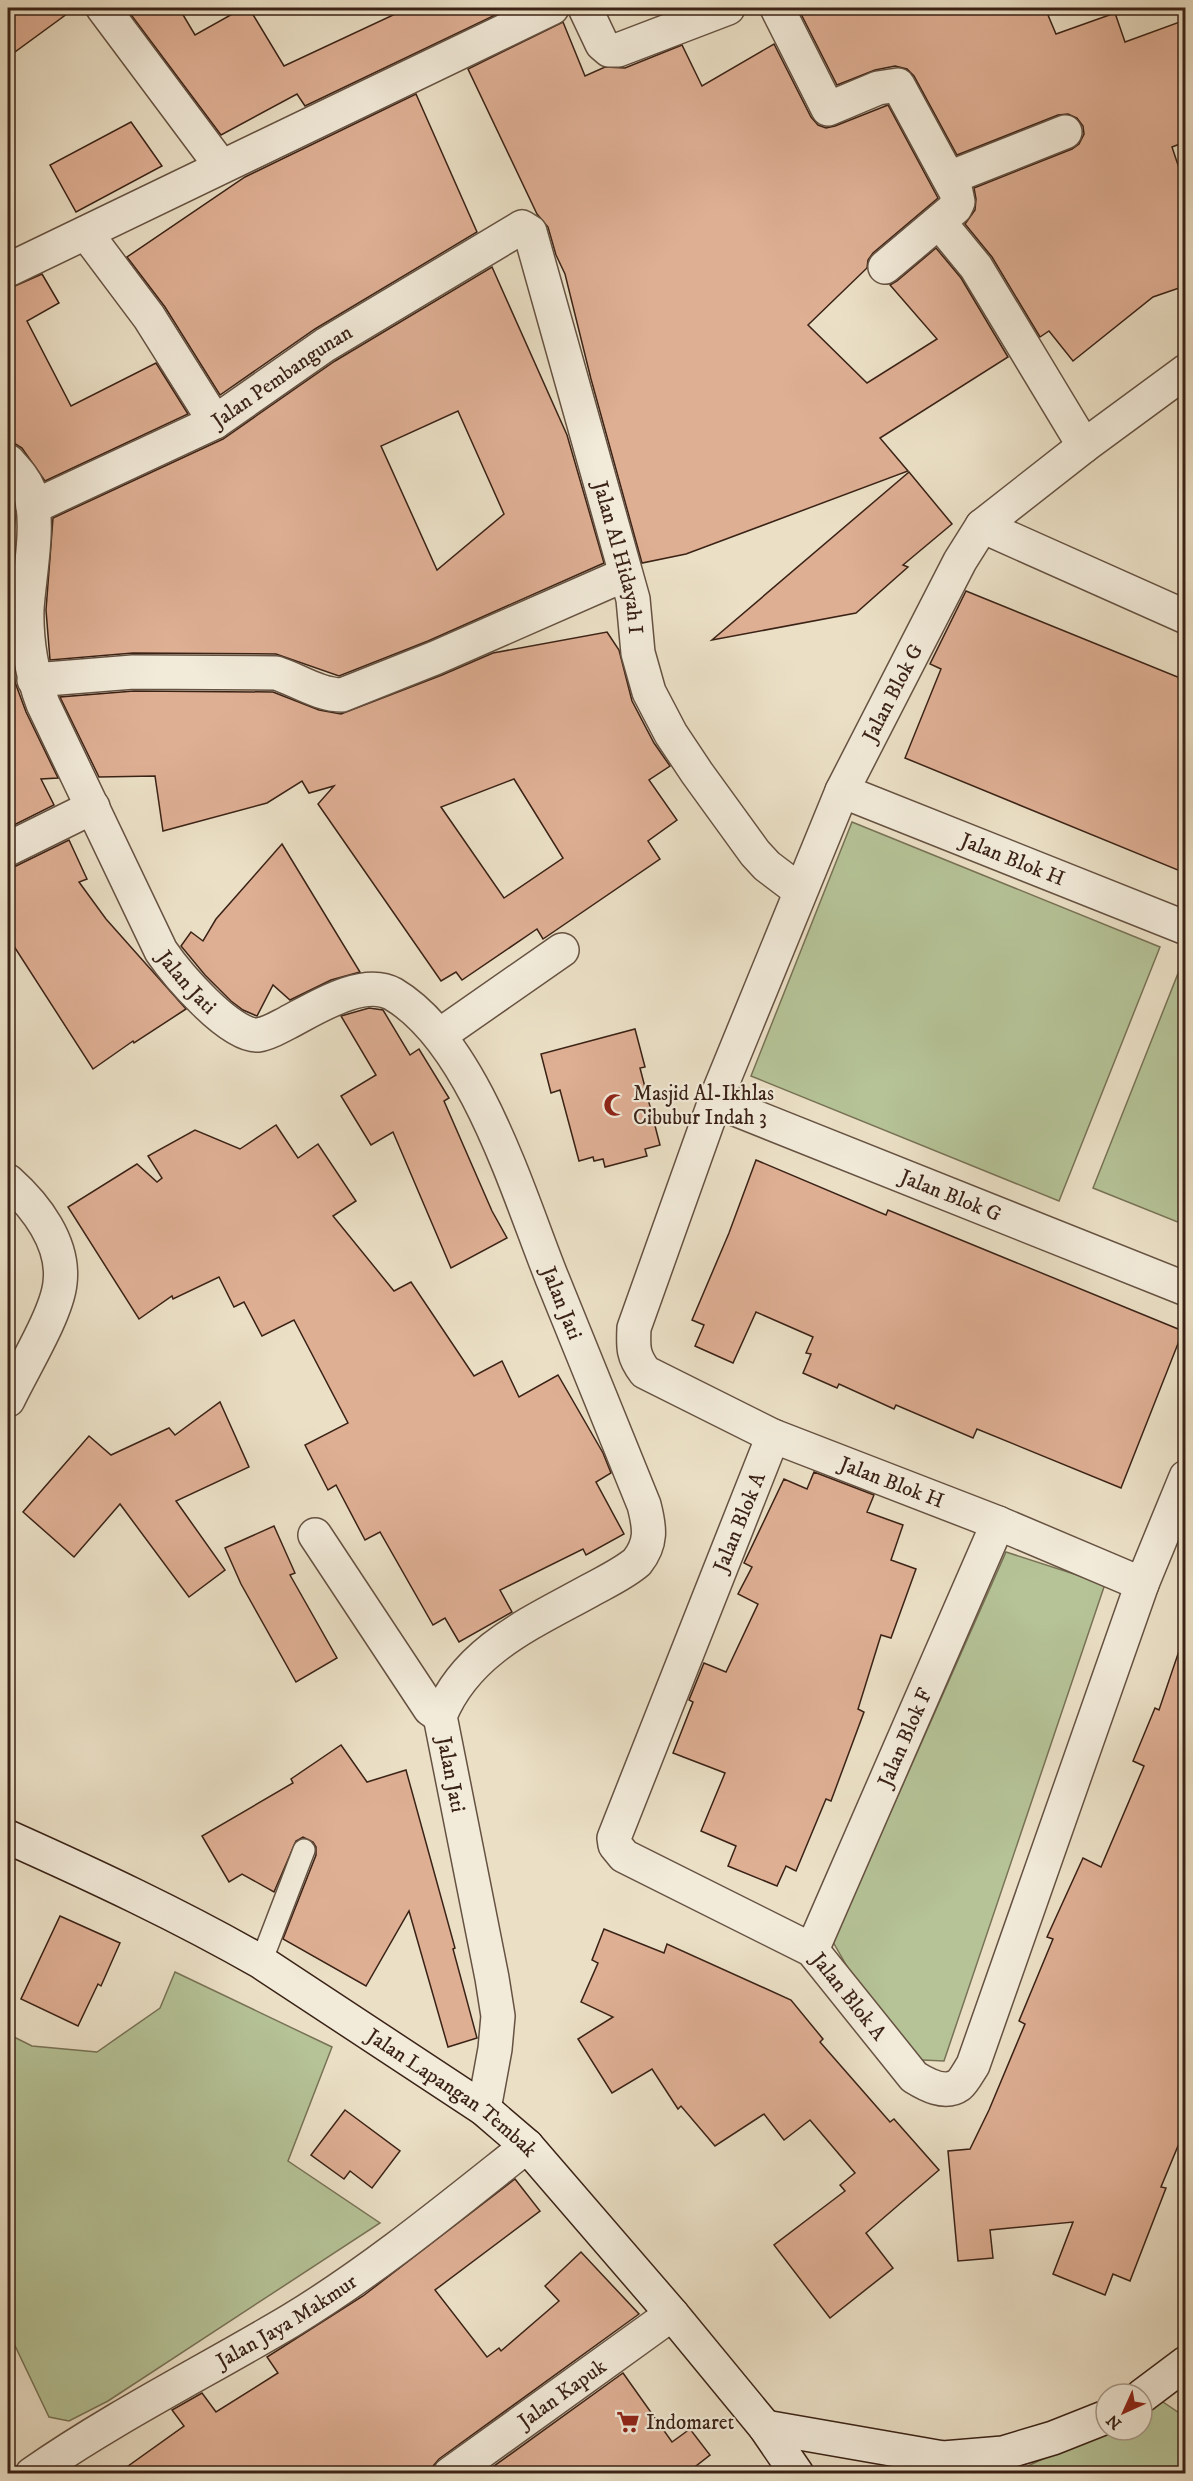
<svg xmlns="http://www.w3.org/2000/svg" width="1193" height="2481" font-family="'IM FELL DW Pica',serif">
	<rect width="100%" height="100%" fill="#ebe0c6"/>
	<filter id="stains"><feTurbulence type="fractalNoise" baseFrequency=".00333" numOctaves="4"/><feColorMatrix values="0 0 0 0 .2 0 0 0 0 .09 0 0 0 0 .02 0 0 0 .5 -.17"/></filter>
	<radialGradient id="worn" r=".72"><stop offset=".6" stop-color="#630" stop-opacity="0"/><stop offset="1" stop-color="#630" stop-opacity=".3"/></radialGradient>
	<g fill="#b5c397" stroke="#787256" stroke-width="1.5">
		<polygon points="852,822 1160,947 1059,1201 751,1076"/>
		<polygon points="1179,971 1186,973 1185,1225 1093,1188"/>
		<polygon points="1006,1552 1105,1584 944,2061 900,2059 833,1942"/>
		<polygon points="175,1972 332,2047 288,2161 380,2223 108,2401 69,2421 49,2417 8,2331 8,2034 32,2046 97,2052 160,2008"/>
		<polygon points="1163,2402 1185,2417 1185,2463 1180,2473 1011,2474 1106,2429 1142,2430 1142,2412"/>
	</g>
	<g fill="#dfaf94" stroke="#3a2216" stroke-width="1.5" fill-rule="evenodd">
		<polygon points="8,8 75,8 8,57"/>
		<polygon points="126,8 179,8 195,35 243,8 249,8 284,66 408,8 510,8 305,106 297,94 221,135"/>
		<polygon points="798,8 1045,8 1056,34 1115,13 1125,42 1185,20 1185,142 1172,147 1185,186 1185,286 1153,297 1073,361 1049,331 1040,337 992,257 965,224 975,210 976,199 974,188 1072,149 1079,144 1084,134 1083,126 1077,118 1068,114 1058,115 957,155 914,76 907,69 895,66 875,70 837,85"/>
		<polygon points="563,22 585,76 605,67 625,68 682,45 702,86 774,44 811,117 818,125 826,128 835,126 888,105 938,198 873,253 868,260 867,268 808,325 867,383 937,339 890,285 897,281 936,248 961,278 1008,357 880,438 908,471 686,554 642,563 591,379 565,274 556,255 548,227 537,214 468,69"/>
		<polygon points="416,94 477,232 315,329 220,395 165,307 127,257 245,177"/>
		<polygon points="131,122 162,166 76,212 50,165"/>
		<path d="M492,267L567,435L604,563L428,641L339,676L276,654L133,653L50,660L46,610L53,518L223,439L335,361ZM458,411L504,514L437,570L381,446Z"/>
		<polygon points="42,274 59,303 27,321 71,406 156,363 188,414 45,481 22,448 14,443 8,443 8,289"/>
		<polygon points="909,472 952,524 903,565 908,567 856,613 712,640"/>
		<polygon points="8,490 14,506 15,518 8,621 15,682 26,712 58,778 41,779 54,805 8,828"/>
		<polygon points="966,591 1185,680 1185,873 905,758 941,669 930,664"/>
		<path d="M607,632L619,650L632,701L654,743L670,766L649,780L677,820L648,841L660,859L543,939L537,929L462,980L456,972L441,981L318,804L334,786L309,793L302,781L267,803L163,831L155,776L99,777L60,697L134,691L273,692L319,710L341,714L442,675L493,653ZM514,779L563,858L504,898L441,807Z"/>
		<polygon points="69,840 87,879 79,882 106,919 186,1009 134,1043 133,1041 93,1069 8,937 8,868 16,866"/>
		<polygon points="282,844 360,972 331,980 290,1000 273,985 257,1016 243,1010 231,1001 205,975 181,946 191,932 203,941 216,919"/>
		<polygon points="369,1008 383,1010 410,1055 419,1049 449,1098 444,1101 492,1211 507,1238 451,1268 393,1132 371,1145 341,1096 376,1075 341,1016"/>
		<polygon points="635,1029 645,1067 640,1068 660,1145 645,1149 647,1156 605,1167 603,1159 594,1161 593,1157 579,1161 560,1090 551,1093 541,1054"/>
		<polygon points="276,1125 298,1158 318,1144 356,1201 333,1216 394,1291 411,1282 474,1376 502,1361 519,1397 558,1375 603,1453 611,1473 596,1482 624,1534 586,1555 583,1549 500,1590 512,1612 459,1642 445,1618 433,1625 380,1532 365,1540 336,1485 328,1490 305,1445 348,1423 294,1320 262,1336 244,1302 234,1307 219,1277 173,1299 172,1296 139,1319 68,1207 137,1164 157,1182 162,1178 148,1156 195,1130 240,1149"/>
		<polygon points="756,1160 886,1215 888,1210 1183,1331 1121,1488 977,1429 973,1438 896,1405 894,1409 839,1384 837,1388 803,1373 811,1354 806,1353 813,1337 756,1312 733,1363 695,1346 704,1325 692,1320 729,1233"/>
		<polygon points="220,1402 249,1467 176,1501 225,1570 189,1597 120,1504 74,1557 23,1512 89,1436 111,1455 169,1428 175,1435"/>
		<polygon points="814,1472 874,1495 867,1512 903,1525 891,1560 916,1569 891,1638 881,1635 858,1709 864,1712 831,1801 826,1799 796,1871 786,1866 777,1886 728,1866 736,1846 701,1831 725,1773 673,1753 693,1702 689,1700 704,1663 726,1672 758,1604 738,1594 752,1567 744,1563 784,1479 807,1489"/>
		<polygon points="274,1526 295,1573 290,1575 337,1658 296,1682 241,1584 225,1548"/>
		<polygon points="1180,1648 1185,1649 1185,2129 1161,2187 1166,2188 1130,2281 1113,2274 1105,2295 1053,2274 1073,2222 990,2230 993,2258 958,2261 948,2151 970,2149 989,2110 1025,2024 1019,2021 1053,1939 1047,1937 1083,1858 1101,1867 1144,1766 1133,1761 1155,1708 1159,1710"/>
		<polygon points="341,1745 367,1782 406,1770 455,1948 453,1949 477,2038 448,2047 409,1911 366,1986 283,1939 316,1855 316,1847 313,1842 303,1837 296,1841 274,1892 242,1874 229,1882 202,1836 293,1783 291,1779"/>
		<polygon points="60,1916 120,1943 101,1986 98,1984 78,2026 21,1999"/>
		<polygon points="604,1929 664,1953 667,1944 791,2000 823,2039 820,2042 890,2122 894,2119 939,2170 866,2233 893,2268 830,2318 774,2245 845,2191 840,2185 855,2173 810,2120 784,2140 764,2114 715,2146 681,2106 678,2109 652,2069 612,2093 578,2039 613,2017 581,2002 598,1963 592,1960"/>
		<polygon points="345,2110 400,2151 372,2188 350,2171 344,2179 311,2155"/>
		<polygon points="515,2179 540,2211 435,2290 487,2357 499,2348 501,2351 559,2301 545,2286 581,2252 639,2314 439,2459 433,2466 432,2474 117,2474 184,2426 172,2410 202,2393 216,2412 278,2373 267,2357 363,2296"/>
		<polygon points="623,2373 672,2442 690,2429 710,2455 691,2470 694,2474 483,2474"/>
	</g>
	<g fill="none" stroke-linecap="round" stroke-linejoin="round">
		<g stroke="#665242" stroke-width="24">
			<polyline id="lane" points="261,1962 304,1850"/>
		</g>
		<g stroke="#665242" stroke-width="36">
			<g id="street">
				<polyline points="103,8 221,166"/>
				<polyline points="585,8 602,44 609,50 618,50 728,8"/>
				<polyline points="777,8 828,109 878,88 898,85 956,192 958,202 955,208 885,267"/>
				<polyline points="949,178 1065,132"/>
				<polyline points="939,222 976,267 1084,446"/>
				<polyline points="86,233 149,317 215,422"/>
				<polyline points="8,270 552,8"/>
				<path id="s1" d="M8,461C16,470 24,478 29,490C41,520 29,576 27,609C26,640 32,675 43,704L161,951C176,973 230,1037 258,1035C268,1034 279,1027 287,1023C314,1009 363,977 393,994C474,1042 518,1193 552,1278C583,1354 613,1430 644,1505C650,1528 652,1543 637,1562C623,1574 605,1582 589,1591C531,1623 467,1650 440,1716L492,1978L498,2016L495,2049L484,2109"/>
				<path id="s2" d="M33,507L215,422L325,345L522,227L530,232L633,599L638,653L649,692L671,734L697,773L755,853L767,866L800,891"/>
				<polyline points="982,526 1186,617"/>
				<path d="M34,680L133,672L276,673C298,680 319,695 342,695L435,658L624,575"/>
				<path id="s3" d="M842,791L1186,928"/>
				<polyline points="8,849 93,807"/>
				<polyline points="440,1035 562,950"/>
				<path id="s4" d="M715,1101L1186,1289"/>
				<path d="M8,1181C35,1205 65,1243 60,1283C57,1314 22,1370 8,1400"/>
				<path id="s5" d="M773,1436L614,1838L615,1845L624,1856L812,1950L914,2077C927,2085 945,2095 959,2085C964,2081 969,2071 973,2065L1142,1584L1186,1477"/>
				<polyline points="315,1535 430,1709 440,1716"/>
				<path id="s6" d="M1142,1584L998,1523L773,1436L645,1372C633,1356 633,1348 634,1328L715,1101L842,791L960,561L982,526L1084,446L1186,371"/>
				<path id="s7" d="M812,1950L998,1523"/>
				<path id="s8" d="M32,2474C114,2417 204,2372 290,2321C374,2270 450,2207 527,2146"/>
				<path id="s9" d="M450,2474L672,2314"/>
			</g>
		</g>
		<g stroke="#3a2216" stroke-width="36">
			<g id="secondary">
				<path id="s10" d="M8,1837C93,1875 179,1915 261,1962L484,2109L527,2146L672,2314L765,2427L797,2474"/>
				<polyline points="1142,2396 1186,2363"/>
				<polyline points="765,2427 943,2458 1003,2453 1053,2438 1106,2417"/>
			</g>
		</g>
		<use href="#lane" stroke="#f2ebda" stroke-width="21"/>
		<use href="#street" stroke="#f2ebda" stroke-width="33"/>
		<use href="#secondary" stroke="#f2ebda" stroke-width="33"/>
	</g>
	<defs>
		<g id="mosque-bare" transform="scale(1.8)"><path d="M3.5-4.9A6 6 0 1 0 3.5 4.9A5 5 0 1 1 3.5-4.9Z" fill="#8f2418" stroke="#f2ebda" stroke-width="2.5" paint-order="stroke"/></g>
		<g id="supermarket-bare" transform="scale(1.8)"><path d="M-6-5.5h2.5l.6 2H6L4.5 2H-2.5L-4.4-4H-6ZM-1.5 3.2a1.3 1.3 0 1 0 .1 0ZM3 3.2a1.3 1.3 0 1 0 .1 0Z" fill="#8f2418" stroke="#f2ebda" stroke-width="2.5" paint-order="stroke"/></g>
	</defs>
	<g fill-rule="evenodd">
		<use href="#mosque-bare" x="615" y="1105"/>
		<use href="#supermarket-bare" x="628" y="2422"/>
	</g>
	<g text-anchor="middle" stroke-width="4.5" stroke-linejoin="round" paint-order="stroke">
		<g font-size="21" fill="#3a2216" stroke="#f2ebda">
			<text dy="7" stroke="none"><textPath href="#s2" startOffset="282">Jalan Pembangunan</textPath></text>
			<text dy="7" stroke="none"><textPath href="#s2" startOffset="912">Jalan Al Hidayah I</textPath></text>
			<text dy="7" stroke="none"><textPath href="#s6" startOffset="1274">Jalan Blok G</textPath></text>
			<text dy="7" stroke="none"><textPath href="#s3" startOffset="184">Jalan Blok H</textPath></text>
			<text dy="7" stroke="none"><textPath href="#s1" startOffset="567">Jalan Jati</textPath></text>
			<text dy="7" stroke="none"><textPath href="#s4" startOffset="254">Jalan Blok G</textPath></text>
			<text dy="7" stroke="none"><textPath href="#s1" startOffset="1161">Jalan Jati</textPath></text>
			<text transform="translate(892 1482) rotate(21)" y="7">Jalan Blok H</text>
			<text transform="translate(739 1522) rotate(-68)" y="7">Jalan Blok A</text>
			<text dy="7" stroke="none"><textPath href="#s7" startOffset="232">Jalan Blok F</textPath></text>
			<text dy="7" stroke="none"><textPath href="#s1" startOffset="1754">Jalan Jati</textPath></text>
			<text dy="7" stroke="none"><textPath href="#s5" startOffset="723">Jalan Blok A</textPath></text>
			<text dy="7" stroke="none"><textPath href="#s10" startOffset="514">Jalan Lapangan Tembak</textPath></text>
			<text dy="7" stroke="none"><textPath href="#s8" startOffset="297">Jalan Jaya Makmur</textPath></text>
			<text dy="7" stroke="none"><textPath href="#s9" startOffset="138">Jalan Kapuk</textPath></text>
		</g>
		<g font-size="21" fill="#3a2216" stroke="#f2ebda" text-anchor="start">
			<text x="633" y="1100">Masjid Al-Ikhlas<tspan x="633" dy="24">Cibubur Indah 3</tspan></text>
			<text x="646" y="2429">Indomaret</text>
		</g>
	</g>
	<rect width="1193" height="2481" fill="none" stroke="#ebe0c6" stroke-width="30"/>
	<rect x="9" y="9" width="1175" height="2463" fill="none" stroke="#3a2216" stroke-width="3"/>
	<rect x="15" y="15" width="1163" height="2451" fill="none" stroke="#3a2216" stroke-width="1.5"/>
	<g transform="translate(1124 2412) rotate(225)"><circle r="28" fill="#f2ebda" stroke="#a89b8c" stroke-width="1.5"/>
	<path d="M0-4.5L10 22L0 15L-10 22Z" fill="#8f2418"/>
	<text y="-9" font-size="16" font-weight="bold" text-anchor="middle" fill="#3a2216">N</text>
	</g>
	<rect width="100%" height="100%" filter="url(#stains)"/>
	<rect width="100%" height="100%" fill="url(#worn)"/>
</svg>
